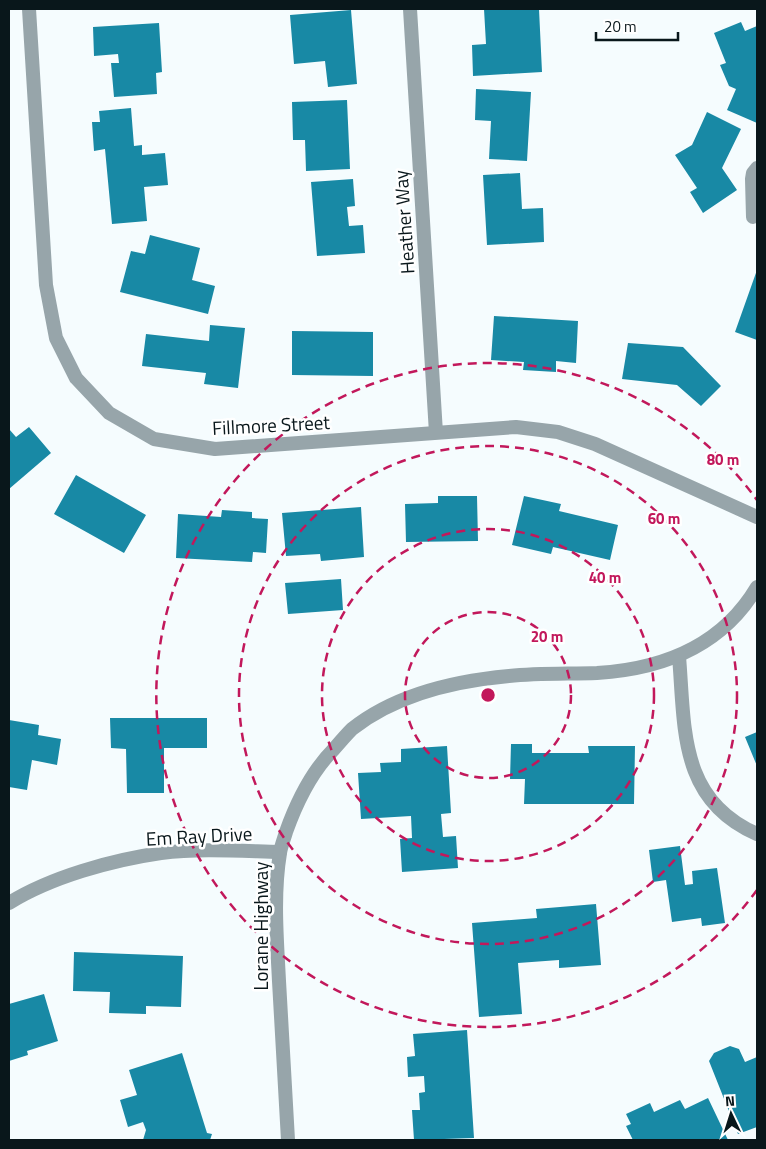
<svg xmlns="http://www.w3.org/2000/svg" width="766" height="1149" viewBox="0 0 766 1149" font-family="'Titillium Web',sans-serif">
	<rect width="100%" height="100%" fill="#f5fcfe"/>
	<path fill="#1889a5" d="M 484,9 L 539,9 L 542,72 L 473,76 L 472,45 L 486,44 Z
		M 351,10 L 357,84 L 328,87 L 325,61 L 294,64 L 290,15 Z
		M 741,22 L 745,31 L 757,26 L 757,123 L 727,110 L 736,89 L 729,86 L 720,65 L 726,63 L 714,33 Z
		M 159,23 L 162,72 L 156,73 L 157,94 L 114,97 L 111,63 L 119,63 L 118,54 L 94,56 L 93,27 Z
		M 476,89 L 531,92 L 527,161 L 489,159 L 491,121 L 475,120 Z
		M 347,100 L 350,169 L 306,171 L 305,140 L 293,140 L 292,102 Z
		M 131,108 L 134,146 L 142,145 L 142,155 L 165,153 L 168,185 L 144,187 L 147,221 L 112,224 L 105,149 L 94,151 L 92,122 L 100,122 L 99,111 Z
		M 707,112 L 741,129 L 722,168 L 737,190 L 703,213 L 690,192 L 697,188 L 675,155 L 692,145 Z
		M 520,173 L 522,209 L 543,208 L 544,242 L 487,245 L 483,175 Z
		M 353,179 L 355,206 L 347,207 L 349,226 L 363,225 L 365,253 L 317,256 L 311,182 Z
		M 150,235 L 200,248 L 192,280 L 215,286 L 208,314 L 120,292 L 131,251 L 145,254 Z
		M 757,270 L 757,340 L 735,332 Z
		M 494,316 L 578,321 L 576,363 L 556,361 L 556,372 L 523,370 L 524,362 L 491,360 Z
		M 210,325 L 245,328 L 238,388 L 204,384 L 206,373 L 142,366 L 146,334 L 209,341 Z
		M 292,331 L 373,332 L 373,376 L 292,375 Z
		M 628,343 L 683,347 L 721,386 L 701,406 L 677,385 L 622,379 Z
		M 29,427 L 51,453 L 9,489 L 9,429 L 16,437 Z
		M 76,475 L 146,515 L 124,553 L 54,514 Z
		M 438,496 L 477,496 L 478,541 L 406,542 L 405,504 L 438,503 Z
		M 524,496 L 561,504 L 559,511 L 618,525 L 610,560 L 553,547 L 551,554 L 512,545 Z
		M 361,507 L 364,557 L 321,561 L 320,554 L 286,556 L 282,513 Z
		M 222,510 L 252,512 L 252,518 L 268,519 L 266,553 L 253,552 L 252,562 L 176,558 L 178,514 L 221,517 Z
		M 341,579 L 343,610 L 288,614 L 285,583 Z
		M 110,718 L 207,718 L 207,748 L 164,748 L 164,793 L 127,793 L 126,749 L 111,748 Z
		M 9,720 L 39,725 L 38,735 L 61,739 L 57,765 L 32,760 L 27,790 L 9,787 Z
		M 757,732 L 757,766 L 745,737 Z
		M 511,744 L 532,744 L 532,753 L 589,753 L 588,746 L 635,746 L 634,804 L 524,804 L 525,779 L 510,779 Z
		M 447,746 L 451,813 L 441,814 L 443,837 L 456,836 L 458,868 L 402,872 L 400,839 L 412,838 L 411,816 L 361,819 L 358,773 L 381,772 L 380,763 L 401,762 L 401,749 Z
		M 680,846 L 685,885 L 693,884 L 692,871 L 717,868 L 725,923 L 702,926 L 701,918 L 672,922 L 666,880 L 653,882 L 649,850 Z
		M 596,904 L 601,965 L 559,968 L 559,960 L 518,963 L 522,1014 L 479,1017 L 472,923 L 537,918 L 536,909 Z
		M 74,952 L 183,956 L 181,1007 L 146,1006 L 146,1014 L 109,1013 L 110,992 L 73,991 Z
		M 44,994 L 58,1041 L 27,1051 L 28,1055 L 9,1061 L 9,1004 Z
		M 467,1030 L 474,1138 L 414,1140 L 412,1110 L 420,1110 L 419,1093 L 425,1092 L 424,1076 L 408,1077 L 407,1057 L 415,1056 L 413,1034 Z
		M 730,1046 L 739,1049 L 745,1062 L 757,1057 L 757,1127 L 738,1134 L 709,1061 L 714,1053 Z
		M 182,1053 L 207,1133 L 212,1134 L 210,1140 L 143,1140 L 146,1130 L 143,1122 L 128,1127 L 120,1100 L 137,1095 L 129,1070 Z
		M 708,1098 L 728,1140 L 633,1140 L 626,1126 L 631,1124 L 626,1114 L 650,1103 L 654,1112 L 680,1100 L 685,1109 Z"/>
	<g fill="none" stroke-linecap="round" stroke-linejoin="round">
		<path stroke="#97a5aa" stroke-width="14" d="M 29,9 L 46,285 L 56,338 L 76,378 L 109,413 L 154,439 L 215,449 L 516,427 L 558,432 L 595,444 L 757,517
			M 410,9 L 436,433
			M 753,217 L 752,179 L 753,173 L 757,168
			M 679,656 C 685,729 679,800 757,834
			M 9,903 C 51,877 112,860 161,853 C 200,848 241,851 280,852"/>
		<path stroke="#97a5aa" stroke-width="14" d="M 288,1140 C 285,1087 282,1034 279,981 C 277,940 273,895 280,853 C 281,846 284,839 286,832 C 297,801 311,772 334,749 C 340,742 346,735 352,729 C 396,694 454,681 509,676 C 538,673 568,674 597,673 C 663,669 722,646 757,587"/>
	</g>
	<g fill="none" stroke="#c2185b" stroke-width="2.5" stroke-dasharray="9 6">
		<circle cx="488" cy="695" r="83"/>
		<circle cx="488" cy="695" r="166"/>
		<circle cx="488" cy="695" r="249"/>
		<path d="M757 890A332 332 0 1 1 757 500"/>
	</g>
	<g text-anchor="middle" stroke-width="5" stroke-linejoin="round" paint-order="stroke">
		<g font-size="19" fill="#09171b" stroke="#fff">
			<text transform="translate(404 222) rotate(-94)" y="7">Heather Way</text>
			<text transform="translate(271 425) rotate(-3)" y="7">Fillmore Street</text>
			<text transform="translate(199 836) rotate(-3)" y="7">Em Ray Drive</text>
			<text transform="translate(261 926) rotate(-90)" y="7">Lorane Highway</text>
		</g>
	</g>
	<circle cx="488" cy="695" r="8" fill="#c2185b" stroke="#fff" stroke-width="2.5"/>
	<g font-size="15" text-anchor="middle" font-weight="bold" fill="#c2185b" stroke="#fff" stroke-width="5" stroke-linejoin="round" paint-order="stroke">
		<text x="723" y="465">80 m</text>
		<text x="664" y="524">60 m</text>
		<text x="605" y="583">40 m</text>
		<text x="547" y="642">20 m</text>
	</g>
	<rect width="766" height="1149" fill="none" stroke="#09171b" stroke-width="20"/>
	<g transform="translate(731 1114) rotate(356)" stroke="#ffffff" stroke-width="4" paint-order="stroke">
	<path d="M0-4L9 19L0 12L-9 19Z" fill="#09171b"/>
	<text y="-8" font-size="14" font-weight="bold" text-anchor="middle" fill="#09171b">N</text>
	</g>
	<path d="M596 32v8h82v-8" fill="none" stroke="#09171b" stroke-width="2.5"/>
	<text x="604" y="32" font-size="15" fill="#09171b" stroke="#ffffff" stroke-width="4" paint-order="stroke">20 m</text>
</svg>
